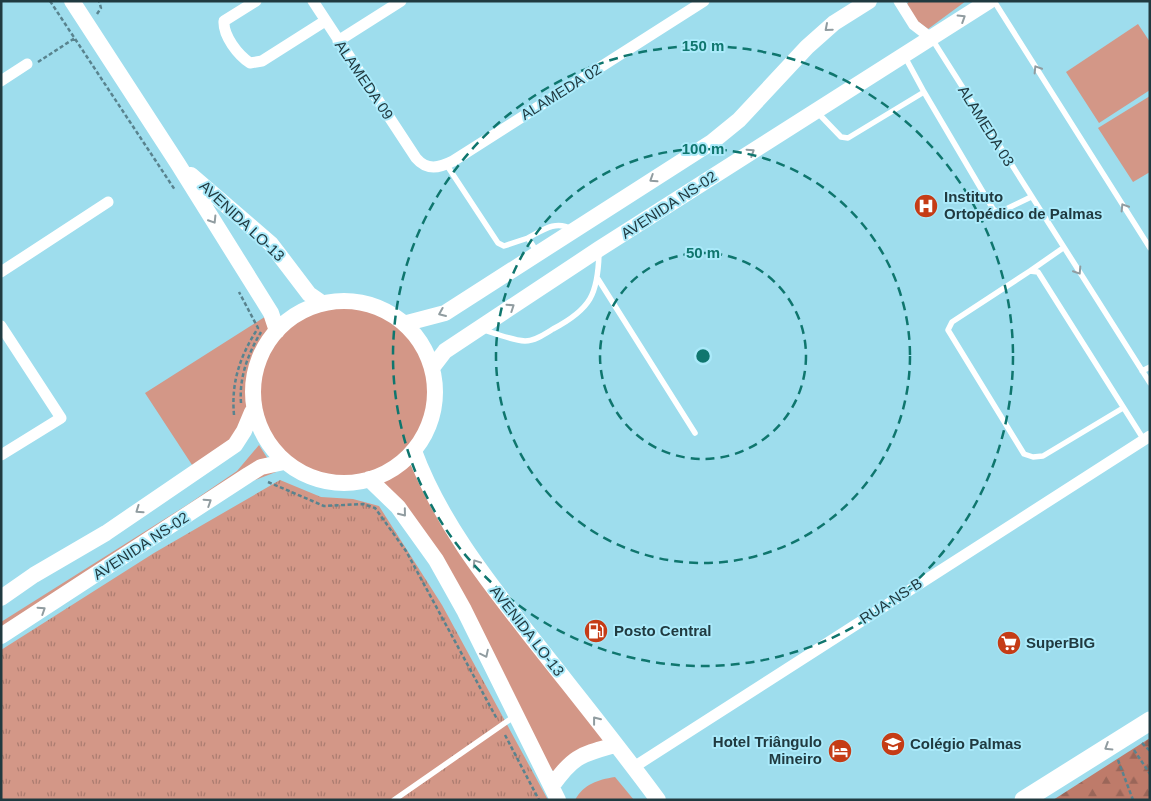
<svg xmlns="http://www.w3.org/2000/svg" width="1151" height="801" viewBox="0 0 1151 801" font-family="Arial,sans-serif">
	<defs>
		<pattern id="forest-firs" width="22" height="20" patternUnits="userSpaceOnUse" patternTransform="scale(1.25)"><rect width="22" height="20" fill="#be7b6a"/><path d="M5 1l3.5 6h-7zM16 11l3.5 6h-7z" fill="#9a6659"/></pattern>
		<pattern id="park-tufts" width="24" height="20" patternUnits="userSpaceOnUse" patternTransform="scale(1.25)"><rect width="24" height="20" fill="#d39787"/><path d="M3 7l-1-3M5 7V3M7 7l1-3M15 17l-1-3M17 17v-4M19 17l1-3" fill="none" stroke="#ab7c70"/></pattern>
	</defs>
	<rect width="100%" height="100%" fill="#9edded"/>
	<path fill="#d39787" d="M 909,1 L 966,1 L 928,29 L 916,20 L 907,4 Z
		M 1138,24 L 1150,42 L 1150,90 L 1099,123 L 1066,72 Z
		M 1150,96 L 1150,172 L 1133,182 L 1098,128 Z
		M 351,300 L 391,312 L 407,323 L 432,368 L 429,426 L 414,451 L 443,512 L 615,745 L 579,757 L 559,780 L 515,716 L 455,586 L 369,479 L 322,480 L 284,462 L 252,412 L 244,431 L 196,471 L 145,393 L 271,313 L 277,331 L 298,313 Z
		M 259,445 L 276,472 L 234,488 L 1,635 L 1,622 L 187,505 L 237,471 Z
		M 615,777 L 634,800 L 575,800 C 584,784 597,780 615,777 Z"/>
	<path fill="url(#forest-firs)" d="M 1150,738 L 1150,800 L 1053,800 Z"/>
	<path fill="url(#park-tufts)" d="M 280,480 L 321,497 L 353,499 L 379,506 L 442,605 L 548,800 L 1,800 L 1,650 L 154,553 Z"/>
	<g fill="none" stroke-linecap="round" stroke-linejoin="round">
		<path stroke="#59838e" stroke-width="2.5" stroke-dasharray="4 2.5" stroke-linecap="butt" d="M 50,1 L 175,190
			M 97,14 L 101,8 L 99,1
			M 38,62 L 75,38
			M 241,403 C 239,377 248,354 261,332
			M 234,415 C 231,382 240,356 258,328 L 239,292
			M 268,482 L 324,506 L 363,504 L 375,508 L 406,551 L 497,719
			M 505,735 L 539,800
			M 1142,743 L 1150,751
			M 1134,750 L 1150,774
			M 1118,760 L 1133,800"/>
		<path stroke="#fff" stroke-width="5.5" d="M 994,1 L 1150,248
			M 932,39 L 1150,383
			M 924,92 L 993,209 L 997,212 L 1002,211 L 1031,197
			M 817,112 L 841,137 L 848,138 L 924,92 L 905,57
			M 446,164 L 498,243 L 504,246 L 528,238 L 537,252
			M 528,238 C 543,230 555,220 572,229
			M 1030,271 L 1063,248
			M 598,279 L 695,433
			M 484,330 C 496,334 512,340 525,341 C 535,341 545,334 553,329 C 591,309 598,294 599,253
			M 1142,371 L 1150,367
			M 1123,408 L 1043,456 L 1033,457 L 1024,454 L 948,330 L 952,322 L 1030,271 L 1038,272 L 1144,440
			M 394,800 L 515,716"/>
		<path stroke="#fff" stroke-width="11" d="M 256,1 L 224,21 C 223,36 238,55 250,63 L 262,61 L 325,21
			M 313,1 L 416,158 C 427,171 439,168 453,161 L 704,1
			M 899,1 L 914,25 L 931,38
			M 338,41 L 401,1
			M 1,81 L 27,64
			M 1,272 L 108,202
			M 1,326 L 61,418 L 1,455
			M 634,767 L 1150,436"/>
		<path stroke="#fff" stroke-width="16" d="M 72,1 L 178,164 L 271,313 L 277,331
			M 191,175 L 271,244 L 309,294 L 322,303
			M253 392a91 91 0 1 1 182 0a91 91 0 1 1-182 0Z
			M 407,323 L 445,313 L 712,142 L 739,120 L 807,47 L 834,23 L 869,1
			M 432,368 L 445,351 L 599,249 L 989,1
			M 414,451 C 439,519 485,578 529,634 C 572,689 617,744 658,800
			M 369,479 L 398,507 L 436,560 L 464,610 L 558,800
			M 1,598 L 34,575 L 106,533 L 235,445 L 244,431 L 252,412
			M 1,636 L 248,475 L 261,467 L 284,462
			M 552,786 C 573,756 580,755 615,745"/>
		<path stroke="#fff" stroke-width="19" d="M 1024,800 L 1150,721"/>
	</g>
	<defs><path id="oneway-chevron" d="M-2-3.5L2.5 0L-2 3.5" fill="none" stroke-width="1.6" stroke-linecap="round" stroke-linejoin="round" transform="scale(1.25)"/></defs>
	<g stroke="#909ca0">
		<use href="#oneway-chevron" transform="translate(962 18) rotate(-32)"/>
		<use href="#oneway-chevron" transform="translate(828 28) rotate(139)"/>
		<use href="#oneway-chevron" transform="translate(1037 69) rotate(-122)"/>
		<use href="#oneway-chevron" transform="translate(751 152) rotate(-33)"/>
		<use href="#oneway-chevron" transform="translate(653 179) rotate(147)"/>
		<use href="#oneway-chevron" transform="translate(1124 207) rotate(-122)"/>
		<use href="#oneway-chevron" transform="translate(213 220) rotate(58)"/>
		<use href="#oneway-chevron" transform="translate(1078 271) rotate(57)"/>
		<use href="#oneway-chevron" transform="translate(511 307) rotate(-34)"/>
		<use href="#oneway-chevron" transform="translate(442 313) rotate(157)"/>
		<use href="#oneway-chevron" transform="translate(208 502) rotate(-33)"/>
		<use href="#oneway-chevron" transform="translate(139 510) rotate(145)"/>
		<use href="#oneway-chevron" transform="translate(403 513) rotate(51)"/>
		<use href="#oneway-chevron" transform="translate(476 563) rotate(-124)"/>
		<use href="#oneway-chevron" transform="translate(42 610) rotate(-33)"/>
		<use href="#oneway-chevron" transform="translate(485 654) rotate(64)"/>
		<use href="#oneway-chevron" transform="translate(596 720) rotate(-128)"/>
		<use href="#oneway-chevron" transform="translate(1108 747) rotate(148)"/>
	</g>
	<g fill="none" stroke="#0f766e" stroke-width="2.5" stroke-dasharray="9 6">
		<circle cx="703" cy="356" r="103"/>
		<circle cx="703" cy="356" r="207"/>
		<circle cx="703" cy="356" r="310"/>
	</g>
	<defs>
		<g id="hospital-disc" transform="scale(1.25)"><circle r="9.5" fill="#c53c16" stroke="#abeafa"/><path d="M-5-5h3v3.5h4V-5h3V5h-3V1.5h-4V5h-3Z" fill="#fff"/></g>
		<g id="fuel-disc" transform="scale(1.25)"><circle r="9.5" fill="#c53c16" stroke="#abeafa"/><path d="M-5.5-6h7V0h2V4h1.3V-2.5L3-4.5l.8-.8L6-3V5H2.5V1h-1V6h-7ZM-4.2-4.7v3.2H.2V-4.7Z" fill="#fff"/></g>
		<g id="supermarket-disc" transform="scale(1.25)"><circle r="9.5" fill="#c53c16" stroke="#abeafa"/><path d="M-6-5.5h2.5l.6 2H6L4.5 2H-2.5L-4.4-4H-6ZM-1.5 3.2a1.3 1.3 0 1 0 .1 0ZM3 3.2a1.3 1.3 0 1 0 .1 0Z" fill="#fff"/></g>
		<g id="school-disc" transform="scale(1.25)"><circle r="9.5" fill="#c53c16" stroke="#abeafa"/><path d="M0-5L7-2L0 1L-7-2ZM-4 1L0 2.5L4 1V4Q0 6-4 4Z" fill="#fff"/></g>
		<g id="hotel-disc" transform="scale(1.25)"><circle r="9.5" fill="#c53c16" stroke="#abeafa"/><path d="M-6-4.5h1.5V1H6V5H4.5V3h-9V5H-6ZM-4 0a1.8 1.8 0 1 1 3.6 0ZM.5 0V-2.5h3Q6-2.5 6 0Z" fill="#fff"/></g>
	</defs>
	<g fill-rule="evenodd">
		<use href="#hospital-disc" x="926" y="206"/>
		<use href="#fuel-disc" x="596" y="631"/>
		<use href="#supermarket-disc" x="1009" y="643"/>
		<use href="#school-disc" x="893" y="744"/>
		<use href="#hotel-disc" x="840" y="751"/>
	</g>
	<g text-anchor="middle" stroke-width="4" stroke-linejoin="round" paint-order="stroke">
		<g font-size="15" fill="#203a40" stroke="#abeafa">
			<text transform="translate(364 80) rotate(56)" y="5">ALAMEDA 09</text>
			<text transform="translate(561 92) rotate(-32)" y="5">ALAMEDA 02</text>
			<text transform="translate(986 126) rotate(58)" y="5">ALAMEDA 03</text>
			<text transform="translate(669 205) rotate(-33)" y="5">AVENIDA NS-02</text>
			<text transform="translate(242 221) rotate(43)" y="5">AVENIDA LO-13</text>
			<text transform="translate(141 546) rotate(-33)" y="5">AVENIDA NS-02</text>
			<text transform="translate(891 601) rotate(-33)" y="5">RUA NS-B</text>
			<text transform="translate(527 631) rotate(52)" y="5">AVENIDA LO-13</text>
		</g>
		<g font-size="15" font-weight="bold" fill="#203a40" stroke="#abeafa" text-anchor="start">
			<text x="944" y="202">Instituto<tspan x="944" dy="17">Ortopédico de Palmas</tspan></text>
			<text x="614" y="636">Posto Central</text>
			<text x="1026" y="648">SuperBIG</text>
			<text x="822" y="747" text-anchor="end">Hotel Triângulo<tspan x="822" dy="17">Mineiro</tspan></text>
			<text x="910" y="749">Colégio Palmas</text>
		</g>
	</g>
	<circle cx="703" cy="356" r="8" fill="#0f766e" stroke="#abeafa" stroke-width="2.5"/>
	<g font-size="15" text-anchor="middle" font-weight="bold" fill="#0f766e" stroke="#abeafa" stroke-width="4" stroke-linejoin="round" paint-order="stroke">
		<text x="703" y="51">150 m</text>
		<text x="703" y="154">100 m</text>
		<text x="703" y="258">50 m</text>
	</g>
	<rect width="1151" height="801" fill="none" stroke="#203a40" stroke-width="5"/>
</svg>
